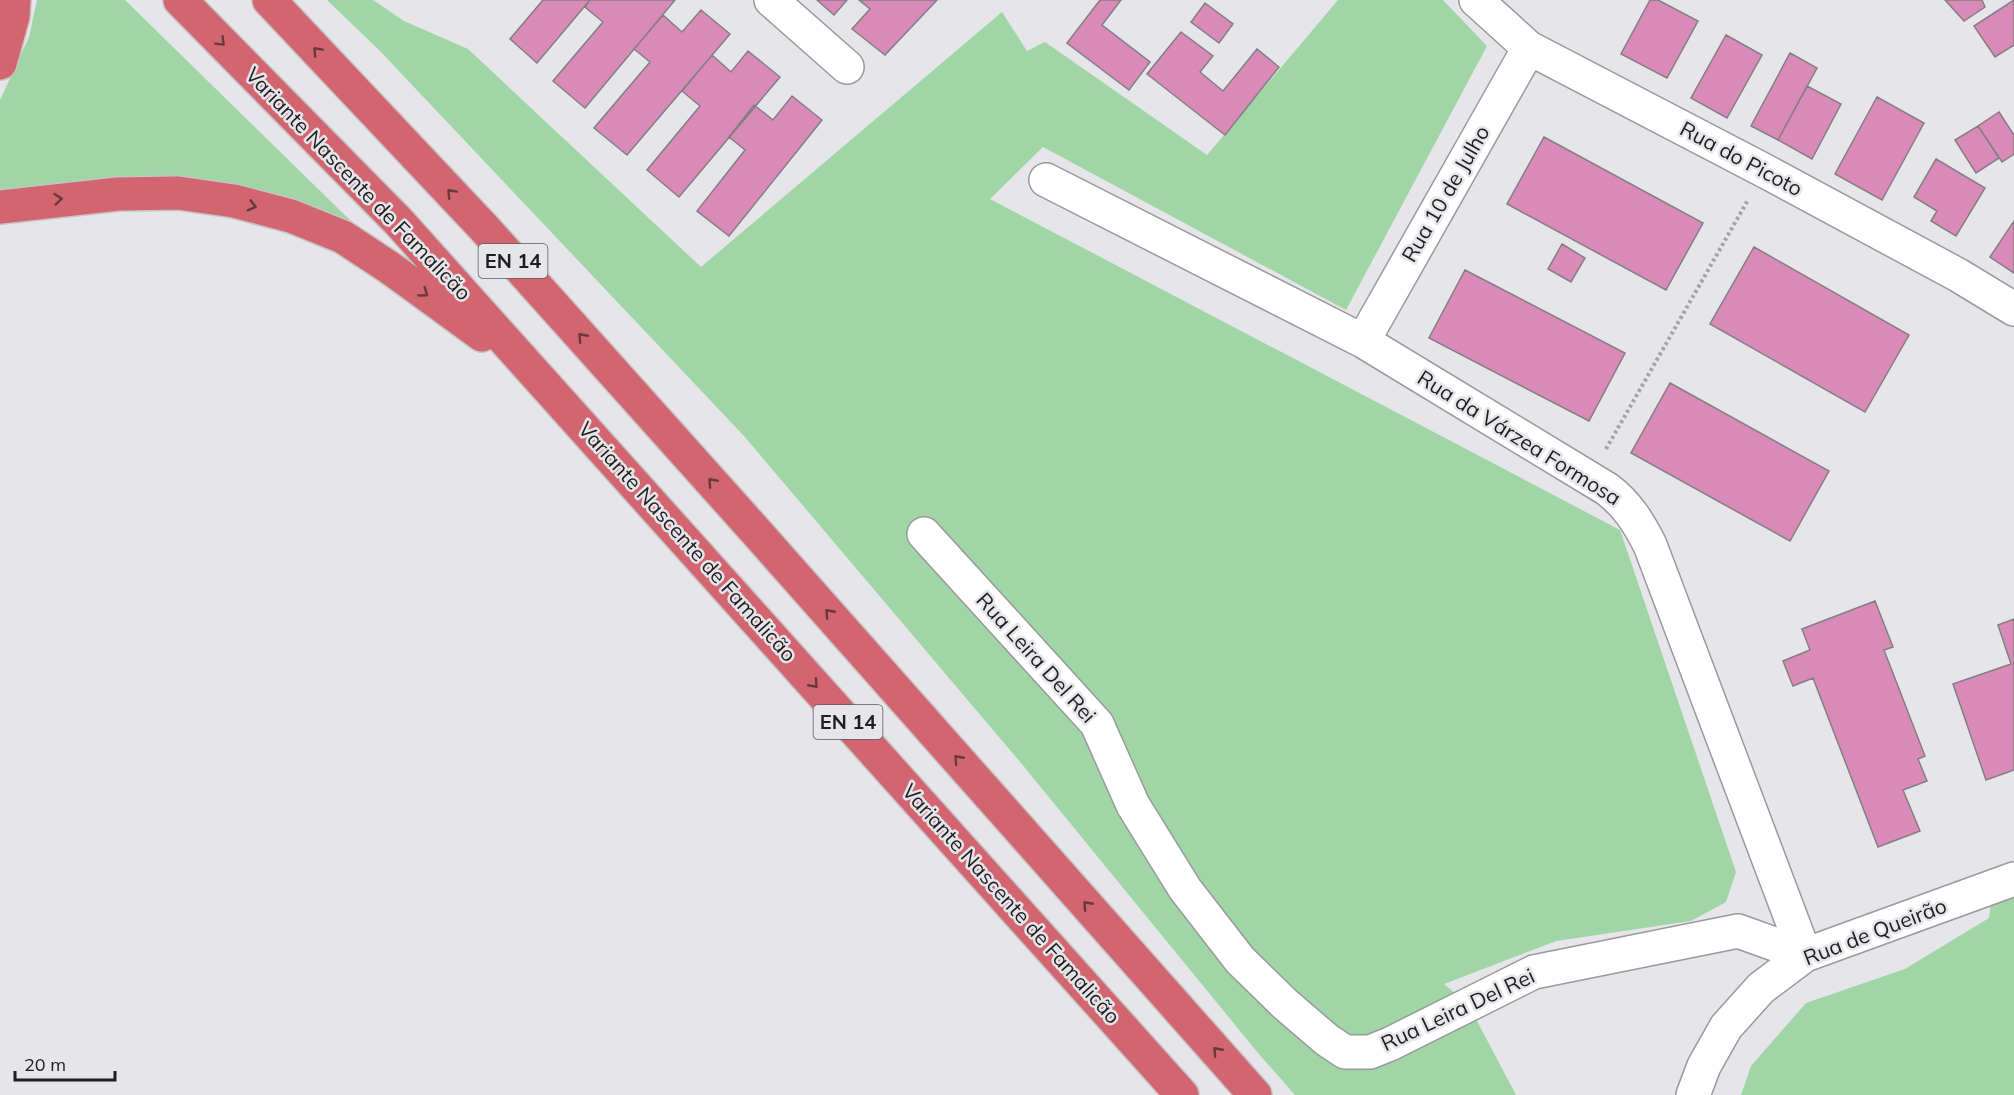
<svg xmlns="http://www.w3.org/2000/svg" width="2014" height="1095" viewBox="0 0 2014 1095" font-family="Mulish,sans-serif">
	<rect width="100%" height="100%" fill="#e5e5ea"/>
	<path fill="#a0d5a6" d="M 37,0 L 125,0 L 358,228 L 0,192 L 0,100 L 29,37 Z
		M 327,0 L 373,0 L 404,21 L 468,49 L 701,267 L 1002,12 L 1027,51 L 1045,42 L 1207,155 L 1338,0 L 1443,0 L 1487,46 L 1346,310 L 1043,147 L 990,199 L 1620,530 L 1736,872 L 1726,902 L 1691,921 L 1556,941 L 1444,984 L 1468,1004 L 1516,1095 L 1295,1095 L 1258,1053 L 1021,763 L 744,436 L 380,51 Z
		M 2014,896 L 2014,1095 L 1741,1095 L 1751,1066 L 1806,1003 L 1905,969 L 1989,918 L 1991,903 Z"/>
	<path fill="#da8ab9" stroke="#837f81" stroke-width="1.5" d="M 543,0 L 590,0 L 537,63 L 510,39 Z
		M 590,0 L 675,0 L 585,108 L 553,81 L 603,22 L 585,7 Z
		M 817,0 L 847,0 L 834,15 Z
		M 859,0 L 937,0 L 885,55 L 852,29 L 870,9 Z
		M 1100,0 L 1121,0 L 1102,25 L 1150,62 L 1129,90 L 1067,43 Z
		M 1650,0 L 1658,0 L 1698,21 L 1667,78 L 1621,54 Z
		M 1945,0 L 1982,0 L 1985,7 L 1964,21 Z
		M 2014,0 L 2014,45 L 1995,57 L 1974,26 Z
		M 1205,3 L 1233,24 L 1219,43 L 1191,22 Z
		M 701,10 L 730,34 L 627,155 L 594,128 L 650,62 L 634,49 L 663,15 L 682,32 Z
		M 1181,32 L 1213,56 L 1200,72 L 1223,91 L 1257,49 L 1279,67 L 1225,135 L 1147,74 Z
		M 1726,35 L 1762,55 L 1727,118 L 1691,98 Z
		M 748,51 L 780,77 L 679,197 L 647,170 L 700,106 L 682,91 L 712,55 L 731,72 Z
		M 1790,53 L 1817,68 L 1778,140 L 1751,126 Z
		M 1807,86 L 1841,104 L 1812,159 L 1778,140 Z
		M 792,96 L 822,120 L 729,236 L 697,211 L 745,150 L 729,137 L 754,105 L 773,120 Z
		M 1877,97 L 1924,123 L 1882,200 L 1835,174 Z
		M 1999,112 L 2014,135 L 2014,154 L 2002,162 L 1978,126 Z
		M 1978,126 L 1999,158 L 1976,173 L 1955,140 Z
		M 1544,137 L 1703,223 L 1666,290 L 1507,204 Z
		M 1936,159 L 1985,188 L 1956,236 L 1931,221 L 1937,211 L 1914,197 Z
		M 2014,221 L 2014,273 L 1990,257 Z
		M 1562,244 L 1585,258 L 1571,282 L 1548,269 Z
		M 1754,247 L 1909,335 L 1865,412 L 1710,324 Z
		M 1465,270 L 1625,353 L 1589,421 L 1429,338 Z
		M 1670,383 L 1829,471 L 1790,541 L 1631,453 Z
		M 1875,601 L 1893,647 L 1884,650 L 1925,756 L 1918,759 L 1927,781 L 1903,790 L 1920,831 L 1878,847 L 1813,678 L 1793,686 L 1783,661 L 1810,650 L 1802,629 Z
		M 2014,619 L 2014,770 L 1986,780 L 1953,684 L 2011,664 L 1998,625 Z"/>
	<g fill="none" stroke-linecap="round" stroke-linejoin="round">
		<g stroke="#99999e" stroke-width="36">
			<path id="minor" d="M 771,0 L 847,67
				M 1476,0 L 1529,48 L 1765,171 L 1958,275 L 2014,309
				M 1046,180 L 1363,341 L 1607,489 C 1627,504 1639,523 1650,545 L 1805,955
				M 1363,341 L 1529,48
				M 924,534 L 1097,724 L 1133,805 L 1185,889 L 1240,960 L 1285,1004 L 1327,1040 L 1345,1052 L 1370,1052 L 1390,1044 L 1534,972 L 1738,931 L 1805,955
				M 1693,1095 L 1704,1066 L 1726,1027 L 1761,988 L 1805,955 L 2014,879"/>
		</g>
		<g stroke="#c4c4c5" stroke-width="36">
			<path id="highway" d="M 180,0 L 398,221 L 1182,1095
				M 269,0 L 485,229 L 751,526 L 1255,1095
				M 0,63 L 13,16 L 14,0
				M 0,207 L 118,194 L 178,193 L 234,201 L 291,216 L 343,237 L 390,268 L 482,335"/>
		</g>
		<path stroke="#a4a4a8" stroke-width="4" stroke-dasharray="3 3" stroke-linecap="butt" d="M 1606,449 L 1748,200"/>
		<use href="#minor" stroke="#fff" stroke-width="33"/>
		<use href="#highway" stroke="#d26570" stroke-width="33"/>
	</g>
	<defs><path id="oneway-chevron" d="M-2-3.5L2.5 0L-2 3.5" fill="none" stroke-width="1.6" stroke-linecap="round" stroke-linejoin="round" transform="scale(1.5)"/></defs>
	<g stroke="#663a3f">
		<use href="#oneway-chevron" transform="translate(221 42) rotate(45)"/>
		<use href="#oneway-chevron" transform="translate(317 51) rotate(-133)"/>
		<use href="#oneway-chevron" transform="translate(451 193) rotate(-133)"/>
		<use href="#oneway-chevron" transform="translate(58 199) rotate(-6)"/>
		<use href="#oneway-chevron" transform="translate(252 206) rotate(15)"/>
		<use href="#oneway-chevron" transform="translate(424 293) rotate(36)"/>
		<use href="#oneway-chevron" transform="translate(582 337) rotate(-132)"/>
		<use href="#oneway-chevron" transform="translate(712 482) rotate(-132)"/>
		<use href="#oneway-chevron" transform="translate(829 613) rotate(-132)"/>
		<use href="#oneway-chevron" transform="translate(814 684) rotate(48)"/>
		<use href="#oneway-chevron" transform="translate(958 759) rotate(-132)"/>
		<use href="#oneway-chevron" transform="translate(1087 905) rotate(-132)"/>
		<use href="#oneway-chevron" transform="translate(1217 1051) rotate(-132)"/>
	</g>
	<g text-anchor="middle" stroke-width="5" stroke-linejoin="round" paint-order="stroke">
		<g fill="#e5e5ea" stroke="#5a5a5c" stroke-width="1.5">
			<rect x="478.5" y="244" width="69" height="34" rx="4.5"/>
			<rect x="813.5" y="705" width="69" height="34" rx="4.5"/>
		</g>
		<g font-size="20" font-weight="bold" fill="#1e1e1f">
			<text x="513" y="268">EN 14</text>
			<text x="848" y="729">EN 14</text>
		</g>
		<g font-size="21" fill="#1e1e1f" stroke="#e5e5ea">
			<text transform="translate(1741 159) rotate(28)" y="7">Rua do Picoto</text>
			<text transform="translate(358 184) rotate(46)" y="7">Variante Nascente de Famalicão</text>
			<text transform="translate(1446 194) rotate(-60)" y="7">Rua 10 de Julho</text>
			<text transform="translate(1519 438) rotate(32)" y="7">Rua da Várzea Formosa</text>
			<text transform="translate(687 542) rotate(48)" y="7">Variante Nascente de Famalicão</text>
			<text transform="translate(1036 658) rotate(48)" y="7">Rua Leira Del Rei</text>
			<text transform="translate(1011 904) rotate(48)" y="7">Variante Nascente de Famalicão</text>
			<text transform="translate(1875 932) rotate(-21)" y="7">Rua de Queirão</text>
			<text transform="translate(1458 1010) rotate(-25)" y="7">Rua Leira Del Rei</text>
		</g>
	</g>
	<path d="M15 1071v9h100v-9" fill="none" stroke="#1e1e1f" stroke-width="3"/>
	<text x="24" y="1071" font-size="18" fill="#1e1e1f" stroke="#e5e5ea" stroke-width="4.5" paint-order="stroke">20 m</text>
</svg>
